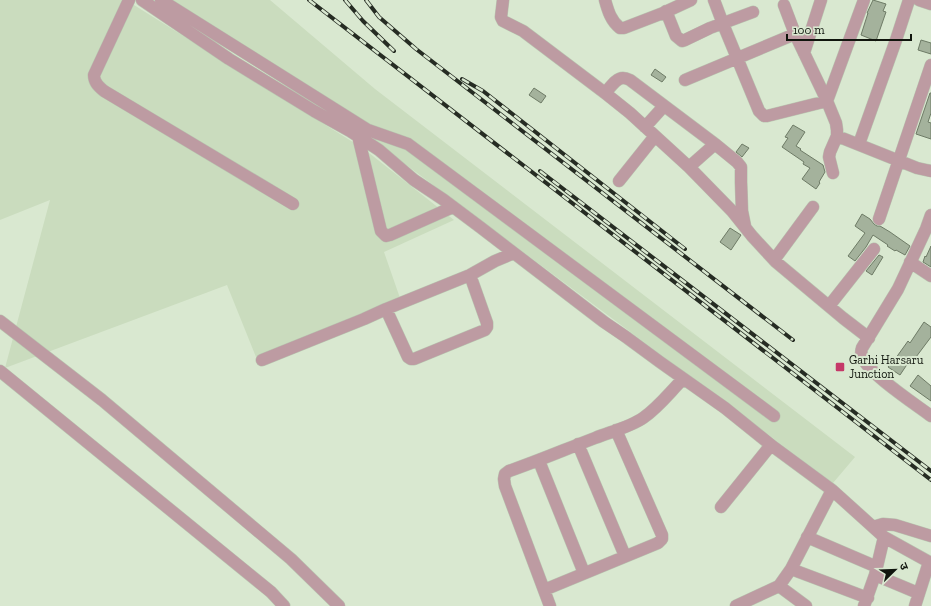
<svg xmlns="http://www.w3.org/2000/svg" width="931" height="606" viewBox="0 0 931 606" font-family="'Zilla Slab','Noto Sans Devanagari',serif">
	<rect width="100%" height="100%" fill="#d9e8d0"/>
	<path fill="#cadcbe" d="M 0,0 L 126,0 L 364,149 L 454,220 L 384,252 L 400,298 L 256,357 L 227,285 L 5,368 L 50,200 L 0,220 Z
		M 150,0 L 270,0 L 375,89 L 855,457 L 833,483 L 358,129 L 150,1 Z"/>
	<path fill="#a4b29c" stroke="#6e7b66" d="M 873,0 L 886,4 L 883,11 L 886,12 L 876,41 L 861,35 L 868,13 L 867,13 Z
		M 921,40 L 931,43 L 931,54 L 918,50 Z
		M 655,69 L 666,77 L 662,82 L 651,75 Z
		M 534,88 L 546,96 L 541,103 L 529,95 Z
		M 930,93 L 931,93 L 931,113 L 928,122 L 931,123 L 931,139 L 916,134 Z
		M 793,125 L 805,132 L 796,146 L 801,149 L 800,150 L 823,165 L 825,172 L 819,182 L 820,183 L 816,189 L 802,179 L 810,168 L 803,164 L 804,162 L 782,147 L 788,138 L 785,137 Z
		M 742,144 L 749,148 L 742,157 L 736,152 Z
		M 862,214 L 870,219 L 874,224 L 877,226 L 880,226 L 890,232 L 910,246 L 905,255 L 896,250 L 895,251 L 887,246 L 888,245 L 873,235 L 866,247 L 855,261 L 848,256 L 865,233 L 855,226 Z
		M 730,228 L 741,235 L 731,250 L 720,242 Z
		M 931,246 L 931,267 L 923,262 L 925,256 L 926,257 Z
		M 879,255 L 883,257 L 872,275 L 866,271 Z
		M 924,322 L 931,327 L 931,337 L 910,365 L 908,363 L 900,375 L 888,367 L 892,362 L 893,362 L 908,341 L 910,343 Z
		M 918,375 L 931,386 L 931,401 L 910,386 Z"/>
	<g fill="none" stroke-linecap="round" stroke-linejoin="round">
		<g stroke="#b9c6b1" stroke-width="13">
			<path id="minor" d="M 129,0 L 94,75 C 94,82 98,86 104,91 L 293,204
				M 142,0 L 229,59 L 314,111 L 350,131 L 379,150 L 414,180 L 444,200 L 480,227 L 604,322 L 626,337 L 660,362 L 725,408 L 771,445 L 832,490 L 873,527 L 883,524 L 895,525 L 931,536
				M 161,0 L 368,130 L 408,144 L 774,416
				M 503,0 L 501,17 L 503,21 L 523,31 L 605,93 L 630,113 L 689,167 L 732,211 L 752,236 L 776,262 L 843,318 L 869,338
				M 605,0 C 608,11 611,21 620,28 L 624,28 L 663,13 L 691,0
				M 714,0 L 723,24 L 759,111 L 764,116 L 767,116 L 827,101 L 864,0
				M 919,0 L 931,4
				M 784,5 L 795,34 L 827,101 L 836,123 L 837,130 L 837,136 L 830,152 L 829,157 L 833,173
				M 666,11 L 676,36 L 682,41 L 685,40 L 710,28 L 753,12
				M 804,53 L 821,0
				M 685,80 L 795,34
				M 605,93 C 610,88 616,78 623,78 C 625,78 628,79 630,80 L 715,144 L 737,162 L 741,167 L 741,182 L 742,211 L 745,226
				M 645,127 L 664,106
				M 358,136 L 381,231 L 386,236 L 390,235 L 453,207
				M 837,136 L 917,168 L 926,170 L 931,171
				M 859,144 L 896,40 L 909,0
				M 689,167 L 715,144
				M 619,181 L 655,136
				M 931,215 L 926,229 L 898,289 L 862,348 C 861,351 861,354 862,357 C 869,374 915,404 931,416
				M 879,219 L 931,65
				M 774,260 L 813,207
				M 910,262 L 931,276
				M 829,306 L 874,249
				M 386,309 L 408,357 L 411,359 L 414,359 L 485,330 L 487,327 L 487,323 L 470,275
				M 0,321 L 102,400 L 291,559 L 339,606
				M 262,360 L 364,319 L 386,309 L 470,275 L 495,261 L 514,253
				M 0,371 L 271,592 L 284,606
				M 578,444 L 625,556
				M 539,461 L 584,573
				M 721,507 L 771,445
				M 807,537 L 877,567
				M 884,537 L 931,563
				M 791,569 L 868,598
				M 875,575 L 918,593
				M 779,586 L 806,606
				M 544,590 L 658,543 L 662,539 L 662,535 L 616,430
				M 550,606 L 505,486 L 504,479 L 505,474 L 509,471 C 538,461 566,449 595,438 C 610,432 630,427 643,418 C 659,407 670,392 683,379
				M 736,606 L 779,586 L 791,569 L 832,490
				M 864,606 L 875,575 L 884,537 L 873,527
				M 915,606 L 929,562"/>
		</g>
		<use href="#minor" stroke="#bd9ba2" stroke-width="12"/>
		<g stroke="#262c23" stroke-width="4">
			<path id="rail" d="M 309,0 L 931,480
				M 345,0 L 363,21 L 394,51
				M 366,0 L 379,17 L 416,49 L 793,340
				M 462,79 L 483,91 L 685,249
				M 540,171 L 931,471"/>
		</g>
		<use href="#rail" stroke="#d9e8d0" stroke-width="2.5" stroke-dasharray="8" stroke-linecap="butt"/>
	</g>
	<rect fill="#c53868" stroke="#d9e8d0" stroke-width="1.5" x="835" y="362" width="10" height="10" rx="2"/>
	<g text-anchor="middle" stroke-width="4" stroke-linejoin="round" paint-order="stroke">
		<g font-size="12" fill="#10150d" stroke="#d9e8d0" text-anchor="start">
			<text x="849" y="364">Garhi Harsaru<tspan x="849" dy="14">Junction</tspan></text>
		</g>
	</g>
	<g transform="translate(895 570) rotate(67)" stroke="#d9e8d0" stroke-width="3" paint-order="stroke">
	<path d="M0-3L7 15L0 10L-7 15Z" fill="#10150d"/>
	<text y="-6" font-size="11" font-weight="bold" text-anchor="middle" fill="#10150d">उ</text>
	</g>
	<path d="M787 34v6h124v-6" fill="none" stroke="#10150d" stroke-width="2"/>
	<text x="793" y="34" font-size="12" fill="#10150d" stroke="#d9e8d0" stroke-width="3" paint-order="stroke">100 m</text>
</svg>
